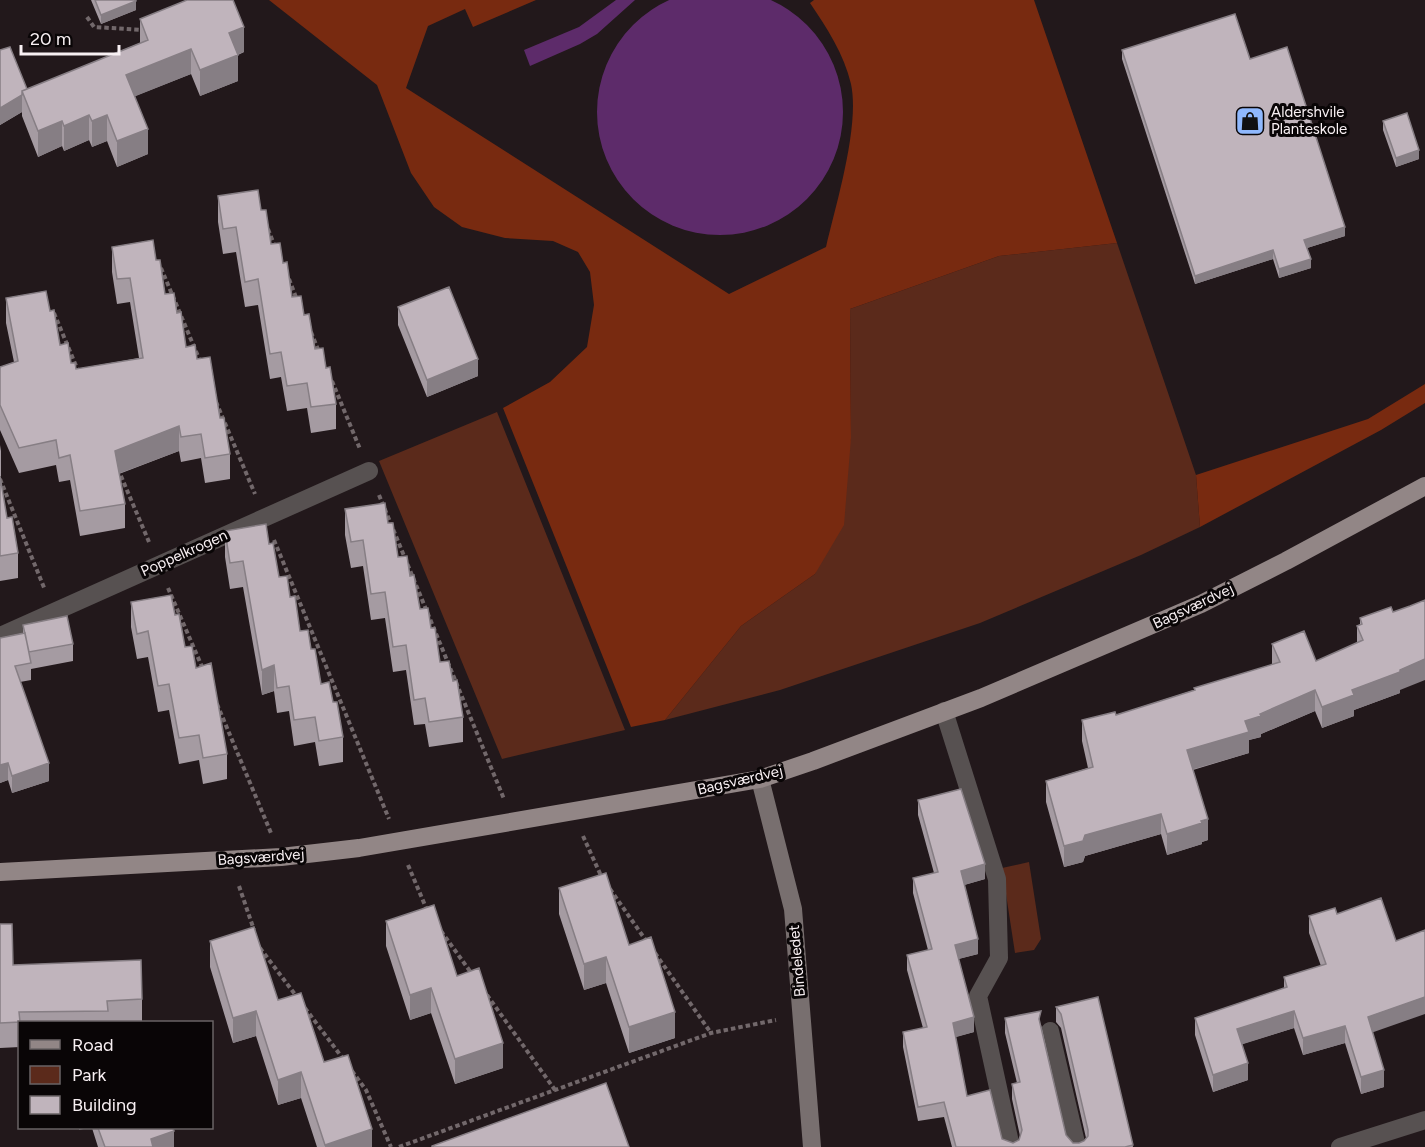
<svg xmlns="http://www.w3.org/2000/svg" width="1425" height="1147" viewBox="0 0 1425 1147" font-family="Figtree,sans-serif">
	<rect width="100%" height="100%" fill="#22181b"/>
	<path fill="#5b2a1b" d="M 1117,243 L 1196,475 L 1200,527 L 1141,555 L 980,623 L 780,690 L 665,720 L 741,626 L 815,574 L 851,438 L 850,309 L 999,256 Z
		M 497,412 L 625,730 L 502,759 L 379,461 Z
		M 1029,862 L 1041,939 L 1034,950 L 1015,953 L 1002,868 Z"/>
	<path fill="#782a10" d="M 269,0 L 536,0 L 473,27 L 465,9 L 428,26 L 406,88 L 729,294 L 826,247 C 836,204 860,126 851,84 C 844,54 827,28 810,3 L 814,0 L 1034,0 L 1117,243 L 999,256 L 850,309 L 851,438 L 844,525 L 815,574 L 741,626 L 665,720 L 631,727 L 503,408 L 550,382 L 587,347 L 594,305 L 590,272 L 578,252 L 553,241 L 505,238 L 462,227 L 434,207 L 411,173 L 377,85 Z
		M 1425,384 L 1425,403 L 1381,430 L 1200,527 L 1196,475 L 1368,419 Z"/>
	<path fill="#5d2b6a" d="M597 112a123 123 0 1 1 246 0a123 123 0 1 1-246 0Z
		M 616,0 L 635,0 L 597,34 L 580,44 L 530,66 L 524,50 L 579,27 Z"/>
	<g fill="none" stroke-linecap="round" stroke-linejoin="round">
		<path stroke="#72686b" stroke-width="4" stroke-dasharray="4.5 3" stroke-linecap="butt" d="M 87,17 L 94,27 L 144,30
			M 268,229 L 275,247
			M 161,268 L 200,361
			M 289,279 L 297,300
			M 54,313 L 79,373
			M 311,332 L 319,352
			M 332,381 L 360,449
			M 216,402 L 255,494
			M 118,469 L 149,542
			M 0,479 L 45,590
			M 379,495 L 504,799
			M 274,540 L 389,819
			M 168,588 L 203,669
			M 217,704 L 271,833
			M 583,836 L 602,878
			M 408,865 L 427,910
			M 239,886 L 254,930
			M 610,889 L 647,942
			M 441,931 L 472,974
			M 260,948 L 297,997
			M 655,953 L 711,1033
			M 487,995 L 555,1090
			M 305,1008 L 344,1060
			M 352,1071 L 366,1090 L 391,1147
			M 399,1147 L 711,1033 L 776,1020"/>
		<path stroke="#575151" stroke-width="18" d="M 944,711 L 997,879 L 999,958 L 978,996 L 1011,1147
			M 1050,1031 L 1077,1147"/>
		<path stroke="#575151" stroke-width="18" d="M 0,636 L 369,471
			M 1340,1147 L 1425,1120"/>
		<path stroke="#786f6f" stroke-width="18" d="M 760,779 L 793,909 L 812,1147"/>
		<path stroke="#928686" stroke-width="18" d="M 0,872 L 281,857 L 359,848 L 760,779 L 813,761 L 981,698 L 1201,604 L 1286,561 L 1425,486"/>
	</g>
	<path fill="#a59ba2" d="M 91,0 L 136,0 L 136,10 L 101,24 Z
		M 140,19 L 244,52 L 238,55 L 238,81 L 200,96 L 191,74 L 135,96 L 148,154 L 117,167 L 107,141 L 92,147 L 89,140 L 64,151 L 62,146 L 38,157 L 22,116 L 22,112 L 0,125 L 0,50 L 27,89 L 140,43 Z
		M 1122,50 L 1250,59 L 1345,236 L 1307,248 L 1311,268 L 1279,278 L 1273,259 L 1195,284 L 1122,59 Z
		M 1383,121 L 1419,159 L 1396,167 L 1383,130 Z
		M 218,196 L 261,210 L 271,244 L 283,263 L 292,297 L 304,315 L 315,349 L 326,368 L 336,404 L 336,429 L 311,433 L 307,408 L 287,411 L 281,377 L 270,379 L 258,305 L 245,307 L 236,252 L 223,254 L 218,222 Z
		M 112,247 L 156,260 L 165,294 L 177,313 L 186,347 L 197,359 L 220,418 L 230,454 L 230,479 L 205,483 L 201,458 L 181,462 L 179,451 L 119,474 L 125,504 L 125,528 L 80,536 L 70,480 L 59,482 L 56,465 L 19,473 L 0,430 L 0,367 L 14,362 L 6,323 L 6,298 L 50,311 L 60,345 L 71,363 L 76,369 L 139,358 L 130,302 L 117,304 L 112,272 Z
		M 398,307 L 478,376 L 427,397 L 398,325 Z
		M 0,445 L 1,451 L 1,476 L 0,476 Z
		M 0,476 L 7,518 L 18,553 L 18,578 L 0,581 Z
		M 345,509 L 388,523 L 398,557 L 410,576 L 420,609 L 431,628 L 440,662 L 453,681 L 463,717 L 463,742 L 429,747 L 425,724 L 414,725 L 406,670 L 393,672 L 385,618 L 371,620 L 363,566 L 351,568 L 345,535 Z
		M 225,531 L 269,544 L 279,577 L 290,597 L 300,631 L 311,649 L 321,684 L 333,702 L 343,737 L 343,762 L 319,766 L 315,742 L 294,746 L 289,711 L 277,713 L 274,691 L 262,695 L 243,587 L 230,589 L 225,557 Z
		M 131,602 L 175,615 L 185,647 L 196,668 L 227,754 L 227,779 L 203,784 L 199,760 L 179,764 L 169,710 L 158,712 L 148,657 L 137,659 L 131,627 Z
		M 1360,618 L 1400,690 L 1400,693 L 1354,710 L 1354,716 L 1322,728 L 1315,711 L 1261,734 L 1261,737 L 1249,740 L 1249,753 L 1193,770 L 1208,840 L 1202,842 L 1202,844 L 1167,855 L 1161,834 L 1085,856 L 1083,862 L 1064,867 L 1046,802 L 1046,781 L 1088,768 L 1082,741 L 1082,720 L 1116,715 L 1194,690 L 1194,688 L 1272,665 L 1272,644 L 1316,661 L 1357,643 L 1357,626 L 1360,625 Z
		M 23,625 L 73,644 L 73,661 L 31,669 L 31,680 L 20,682 L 49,781 L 12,793 L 8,780 L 0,783 L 0,638 L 23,633 Z
		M 918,800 L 985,879 L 964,885 L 978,954 L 958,959 L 974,1032 L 955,1037 L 967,1096 L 1002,1139 L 1013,1143 L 1019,1140 L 1020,1136 L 1012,1099 L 1012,1084 L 1017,1083 L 1005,1033 L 1005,1018 L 1041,1025 L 1066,1135 L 1073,1143 L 1079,1143 L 1084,1141 L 1086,1138 L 1061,1028 L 1056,1022 L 1056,1007 L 1098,997 L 1133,1147 L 952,1147 L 944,1117 L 918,1121 L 903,1047 L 903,1032 L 923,1028 L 907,970 L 907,955 L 928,950 L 913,893 L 913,878 L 934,873 L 918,815 Z
		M 559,888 L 629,945 L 675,1038 L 629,1053 L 606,983 L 584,990 L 559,914 Z
		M 1309,916 L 1372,1032 L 1384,1087 L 1361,1094 L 1345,1043 L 1303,1055 L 1294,1028 L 1242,1044 L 1248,1080 L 1213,1092 L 1195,1035 L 1195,1018 L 1284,988 L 1284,977 L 1321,966 L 1309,933 Z
		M 386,921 L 457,976 L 503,1068 L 455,1084 L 431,1013 L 410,1020 L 386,946 Z
		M 0,924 L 13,965 L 142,999 L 142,1023 L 20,1023 L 20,1047 L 0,1048 Z
		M 210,941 L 278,1000 L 324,1062 L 372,1147 L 317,1147 L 301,1098 L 278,1105 L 256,1036 L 233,1043 L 210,967 Z
		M 92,1128 L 173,1128 L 174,1147 L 98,1147 Z"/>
	<path fill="#867e84" d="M 136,1 L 136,10 L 101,24 L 101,15 Z
		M 244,27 L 244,52 L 229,58 L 229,33 Z
		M 191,49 L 191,74 L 126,100 L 126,75 Z
		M 238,55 L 238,81 L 200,96 L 200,70 Z
		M 22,95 L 22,112 L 0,125 L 0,108 Z
		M 89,115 L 89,140 L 64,151 L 64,126 Z
		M 107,115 L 107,141 L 92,147 L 92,121 Z
		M 62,121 L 62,146 L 38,157 L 38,131 Z
		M 148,129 L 148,154 L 117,167 L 117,141 Z
		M 1419,150 L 1419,159 L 1396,167 L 1396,158 Z
		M 1345,227 L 1345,236 L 1304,249 L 1304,240 Z
		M 1273,250 L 1273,259 L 1195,284 L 1195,276 Z
		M 1311,259 L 1311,268 L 1279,278 L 1279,269 Z
		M 478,359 L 478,376 L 427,397 L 427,380 Z
		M 179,426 L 179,451 L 115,475 L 115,451 Z
		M 1425,659 L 1425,680 L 1400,690 L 1400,693 L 1354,710 L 1354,716 L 1322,728 L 1322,707 L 1352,690 Z
		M 274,665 L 274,691 L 262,695 L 262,670 Z
		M 1315,690 L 1315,711 L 1261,734 L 1261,737 L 1249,740 L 1249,753 L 1187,771 L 1187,750 L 1245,721 Z
		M 8,763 L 8,780 L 0,783 L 0,765 Z
		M 49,763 L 49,781 L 12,793 L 12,776 Z
		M 1161,814 L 1161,834 L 1085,856 L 1083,862 L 1064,867 L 1064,846 L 1085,835 Z
		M 1208,819 L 1208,840 L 1202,842 L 1202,844 L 1167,855 L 1167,834 Z
		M 985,864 L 985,879 L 961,886 L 961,871 Z
		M 978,939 L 978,954 L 955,960 L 955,945 Z
		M 606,957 L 606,983 L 584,990 L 584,964 Z
		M 431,988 L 431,1013 L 410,1020 L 410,995 Z
		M 1425,997 L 1425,1014 L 1368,1034 L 1368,1017 Z
		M 256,1011 L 256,1036 L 233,1043 L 233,1018 Z
		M 1294,1011 L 1294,1028 L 1237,1046 L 1237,1029 Z
		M 675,1012 L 675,1038 L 629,1053 L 629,1027 Z
		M 974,1017 L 974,1032 L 953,1038 L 953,1023 Z
		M 1345,1026 L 1345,1043 L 1303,1055 L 1303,1038 Z
		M 503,1043 L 503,1068 L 455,1084 L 455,1059 Z
		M 1248,1063 L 1248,1080 L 1213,1092 L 1213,1075 Z
		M 1384,1070 L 1384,1087 L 1361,1094 L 1361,1077 Z
		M 301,1072 L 301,1098 L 278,1105 L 278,1080 Z
		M 79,1128 L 88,1128 L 79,1130 Z
		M 372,1129 L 372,1147 L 325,1147 L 325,1145 Z
		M 174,1131 L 174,1147 L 151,1147 L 151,1139 Z"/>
	<path fill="#c0b4bc" stroke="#867e84" stroke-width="1.5" d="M 95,0 L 136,0 L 136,1 L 101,15 Z
		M 187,0 L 233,0 L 244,27 L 229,33 L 238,55 L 200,70 L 191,49 L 126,75 L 148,129 L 117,141 L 107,115 L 92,121 L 89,115 L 64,126 L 62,121 L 38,131 L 22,91 L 148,40 L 140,19 Z
		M 1235,14 L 1250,59 L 1287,47 L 1345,227 L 1304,240 L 1311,259 L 1279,269 L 1273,250 L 1195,276 L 1122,50 Z
		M 10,47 L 27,89 L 22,91 L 22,95 L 0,108 L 0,50 Z
		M 1407,113 L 1419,150 L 1396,158 L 1383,121 Z
		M 258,190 L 261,210 L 266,210 L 271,244 L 280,243 L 283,263 L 287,262 L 292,297 L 301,296 L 304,315 L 309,314 L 315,349 L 323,348 L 326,368 L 330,367 L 336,404 L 311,407 L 307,383 L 287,386 L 281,352 L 270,354 L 258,279 L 245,282 L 236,227 L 223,229 L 218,196 Z
		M 153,240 L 156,260 L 160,260 L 165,294 L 174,293 L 177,313 L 181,312 L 186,347 L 195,345 L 197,359 L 210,357 L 220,418 L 224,418 L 230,454 L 205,458 L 201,434 L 181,437 L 179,426 L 115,451 L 125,504 L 80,511 L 70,455 L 59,458 L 56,440 L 19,448 L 0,405 L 0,367 L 18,361 L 6,298 L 46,291 L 50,311 L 54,310 L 60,345 L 68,343 L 71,363 L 75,363 L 76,369 L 143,358 L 130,278 L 117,279 L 112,247 Z
		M 449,287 L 478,359 L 427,380 L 398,307 Z
		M 0,476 L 7,518 L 12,517 L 18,553 L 0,556 Z
		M 385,503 L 388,523 L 393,523 L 398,557 L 407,556 L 410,576 L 414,575 L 420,609 L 428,608 L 431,628 L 435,628 L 440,662 L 449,661 L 453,681 L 457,680 L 463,717 L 429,722 L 425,698 L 414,700 L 406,645 L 393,647 L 385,592 L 371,594 L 363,540 L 351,542 L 345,509 Z
		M 266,524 L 269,544 L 273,543 L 279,577 L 287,576 L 290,597 L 295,596 L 300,631 L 308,630 L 311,649 L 315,649 L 321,684 L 329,682 L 333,702 L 337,702 L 343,737 L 319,741 L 315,717 L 294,720 L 289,686 L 277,688 L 274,665 L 262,670 L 243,561 L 230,563 L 225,531 Z
		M 171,595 L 175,615 L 179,614 L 185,647 L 192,646 L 196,668 L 211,663 L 227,754 L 203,758 L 199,735 L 179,738 L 169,684 L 158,686 L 148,631 L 137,634 L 131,602 Z
		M 1425,600 L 1425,659 L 1400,670 L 1400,672 L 1352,690 L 1354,695 L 1322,707 L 1315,690 L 1260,714 L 1261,716 L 1245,721 L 1249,732 L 1187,750 L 1208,819 L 1201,821 L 1202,823 L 1167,834 L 1161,814 L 1085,835 L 1083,841 L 1064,846 L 1046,781 L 1093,767 L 1082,720 L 1115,712 L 1116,715 L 1195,690 L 1194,688 L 1280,662 L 1272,644 L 1304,631 L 1316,661 L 1363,640 L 1357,626 L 1362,624 L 1360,618 L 1391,607 L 1393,612 L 1410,606 Z
		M 67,616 L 73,644 L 29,652 L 23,625 Z
		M 25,633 L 31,663 L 15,666 L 49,763 L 12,776 L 8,763 L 0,765 L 0,638 Z
		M 961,789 L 985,864 L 961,871 L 978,939 L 955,945 L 974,1017 L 953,1023 L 967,1096 L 990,1090 L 1002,1139 L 1013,1143 L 1019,1140 L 1022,1130 L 1012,1084 L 1020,1082 L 1005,1018 L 1041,1011 L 1039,1019 L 1066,1135 L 1073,1143 L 1079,1143 L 1084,1141 L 1088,1136 L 1088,1130 L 1061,1014 L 1056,1007 L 1098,997 L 1133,1145 L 1125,1147 L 956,1147 L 944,1102 L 918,1107 L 903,1032 L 927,1027 L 907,955 L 932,949 L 913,878 L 938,872 L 918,800 Z
		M 606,873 L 629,945 L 651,937 L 675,1012 L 629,1027 L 606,957 L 584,964 L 559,888 Z
		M 1381,898 L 1396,941 L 1425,930 L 1425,997 L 1368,1017 L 1384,1070 L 1361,1077 L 1345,1026 L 1303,1038 L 1294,1011 L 1237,1029 L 1248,1063 L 1213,1075 L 1195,1018 L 1287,987 L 1284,977 L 1326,964 L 1309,916 L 1335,908 L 1337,914 Z
		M 434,905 L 457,976 L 479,968 L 503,1043 L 455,1059 L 431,988 L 410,995 L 386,921 Z
		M 0,924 L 12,924 L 13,965 L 141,960 L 142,999 L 107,1001 L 108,1011 L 19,1012 L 20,1022 L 0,1023 Z
		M 254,927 L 278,1000 L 301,993 L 324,1062 L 348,1055 L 372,1129 L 325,1145 L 301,1072 L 278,1080 L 256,1011 L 233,1018 L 210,941 Z
		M 606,1083 L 629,1147 L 432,1147 L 432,1146 Z
		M 98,1128 L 173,1128 L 174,1131 L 151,1139 L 153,1147 L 105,1147 Z"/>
	<defs>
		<g id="shop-square" transform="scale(1.5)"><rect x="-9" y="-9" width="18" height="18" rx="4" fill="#8fb8fd" stroke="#090506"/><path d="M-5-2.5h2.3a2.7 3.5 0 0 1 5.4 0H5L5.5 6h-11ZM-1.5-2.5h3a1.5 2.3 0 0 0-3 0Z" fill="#111"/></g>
	</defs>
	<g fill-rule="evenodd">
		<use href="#shop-square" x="1250" y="121"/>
	</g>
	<g text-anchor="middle" stroke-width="6" stroke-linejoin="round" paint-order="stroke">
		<g font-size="15" fill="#f8f0f3" stroke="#090506" text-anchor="start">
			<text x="1271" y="117">Aldershvile<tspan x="1271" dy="17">Planteskole</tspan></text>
		</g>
		<g font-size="15" fill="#f8f0f3" stroke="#090506">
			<text transform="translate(184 553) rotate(-24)" y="5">Poppelkrogen</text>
			<text transform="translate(1193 606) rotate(-25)" y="5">Bagsværdvej</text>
			<text transform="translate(740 780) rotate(-13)" y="5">Bagsværdvej</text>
			<text transform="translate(261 857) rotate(-4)" y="5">Bagsværdvej</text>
			<text transform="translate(797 961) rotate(-95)" y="5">Bindeledet</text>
		</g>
	</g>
	<rect x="18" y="1021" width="195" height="108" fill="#090506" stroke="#696365" stroke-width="1.5"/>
	<rect x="30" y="1040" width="30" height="9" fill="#928686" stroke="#696365" stroke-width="1.5"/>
	<text x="72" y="1051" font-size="18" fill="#f8f0f3">Road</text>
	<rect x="30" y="1066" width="30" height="18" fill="#5b2a1b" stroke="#696365" stroke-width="1.5"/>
	<text x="72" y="1081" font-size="18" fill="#f8f0f3">Park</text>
	<rect x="30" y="1096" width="30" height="18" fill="#c0b4bc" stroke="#696365" stroke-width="1.5"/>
	<text x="72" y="1111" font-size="18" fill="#f8f0f3">Building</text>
	<path d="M21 45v9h98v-9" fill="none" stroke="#f8f0f3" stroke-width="3"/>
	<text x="30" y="45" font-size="18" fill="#f8f0f3" stroke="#090506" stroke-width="4.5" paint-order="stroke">20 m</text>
</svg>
